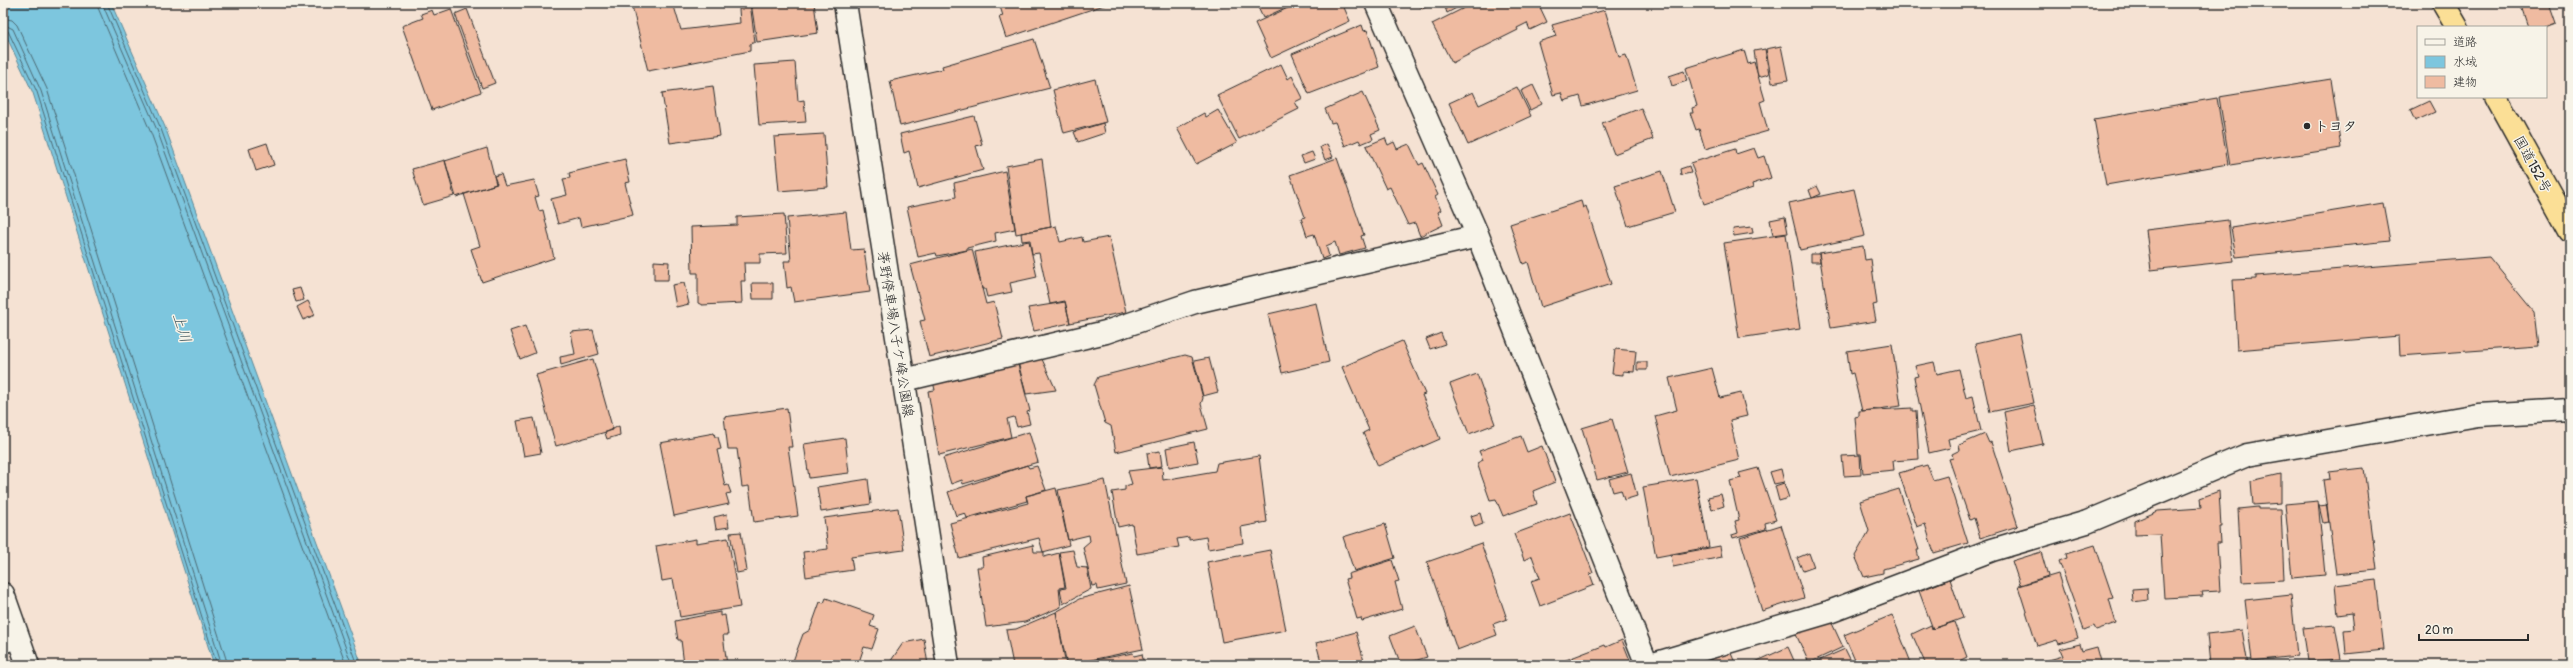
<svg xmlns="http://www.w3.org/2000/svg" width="2573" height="668" viewBox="0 0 2573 668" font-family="Pangolin,'Klee One',sans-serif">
	<rect width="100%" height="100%" fill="#f5e2d3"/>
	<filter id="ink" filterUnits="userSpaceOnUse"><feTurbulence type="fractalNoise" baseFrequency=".025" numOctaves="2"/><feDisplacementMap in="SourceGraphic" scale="8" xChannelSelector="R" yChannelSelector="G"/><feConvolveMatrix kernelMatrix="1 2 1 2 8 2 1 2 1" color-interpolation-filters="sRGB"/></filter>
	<g filter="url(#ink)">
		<path fill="#7dc6de" stroke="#5c8896" d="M 3,3 L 111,3 L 165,127 L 362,665 L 214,665 L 33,93 L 3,29 Z"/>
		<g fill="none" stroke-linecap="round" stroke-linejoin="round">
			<path stroke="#4c6973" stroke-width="1" d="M 96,3 L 151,133 L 346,665
				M 102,3 L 157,130 L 352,665
				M 107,3 L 161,129 L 357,665
				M 3,18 L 12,20 L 17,25 L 47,89 L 228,665
				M 3,24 L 13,29 L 41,91 L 222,665
				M 3,29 L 8,31 L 37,92 L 217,665"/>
		</g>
		<path fill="#efbba1" stroke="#2b2b2b" d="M 627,3 L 641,3 L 628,7 Z
			M 643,3 L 673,3 L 681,30 L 740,23 L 739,9 L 743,9 L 743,3 L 750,3 L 755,42 L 750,44 L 750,51 L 648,71 L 632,6 Z
			M 751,3 L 814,3 L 818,33 L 757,42 Z
			M 999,3 L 1110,3 L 1006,38 L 999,17 L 1003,16 Z
			M 1256,3 L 1296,3 L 1263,18 Z
			M 1299,3 L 1342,3 L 1350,21 L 1271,58 L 1255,23 Z
			M 1419,3 L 1435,3 L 1422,9 Z
			M 1453,3 L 1466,3 L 1447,13 L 1445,7 Z
			M 1474,3 L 1538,3 L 1547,22 L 1530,30 L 1527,23 L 1517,28 L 1518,30 L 1452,63 L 1432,24 Z
			M 2529,3 L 2550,3 L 2557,23 L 2546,27 L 2528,27 L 2521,6 Z
			M 451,9 L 481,92 L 432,110 L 402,26 L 423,18 L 421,14 L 432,10 L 434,15 Z
			M 467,9 L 495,83 L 482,88 L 455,14 Z
			M 1605,10 L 1619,57 L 1626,55 L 1637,90 L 1583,106 L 1580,96 L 1564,101 L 1561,93 L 1553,95 L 1538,42 L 1556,36 L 1552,25 Z
			M 1362,25 L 1364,31 L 1367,30 L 1379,67 L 1309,94 L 1292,54 Z
			M 1034,39 L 1050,88 L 900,126 L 890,81 L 943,69 L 942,66 Z
			M 1781,46 L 1788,80 L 1772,83 L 1766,49 Z
			M 1765,49 L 1769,74 L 1758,77 L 1754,51 Z
			M 1744,50 L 1748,64 L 1754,62 L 1765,100 L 1760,102 L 1768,131 L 1705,149 L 1699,129 L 1696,130 L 1690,113 L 1693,113 L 1692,108 L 1697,106 L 1686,68 Z
			M 795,62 L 798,101 L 804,100 L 806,122 L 759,125 L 754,65 Z
			M 1281,64 L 1288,79 L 1292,76 L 1303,98 L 1295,102 L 1299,109 L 1239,139 L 1217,95 Z
			M 1684,71 L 1687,81 L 1672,86 L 1669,76 Z
			M 1095,79 L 1106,122 L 1064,133 L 1053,90 Z
			M 2331,79 L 2341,148 L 2230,165 L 2219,97 Z
			M 1533,85 L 1542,104 L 1530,110 L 1521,91 Z
			M 713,86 L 720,136 L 670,143 L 662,93 Z
			M 1517,87 L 1531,116 L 1468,145 L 1449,103 L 1473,92 L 1479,105 Z
			M 1363,92 L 1380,130 L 1371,134 L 1373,139 L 1361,144 L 1359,140 L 1345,146 L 1335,122 L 1331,123 L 1325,109 Z
			M 2217,98 L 2228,164 L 2106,185 L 2094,119 Z
			M 2429,101 L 2435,112 L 2415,121 L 2410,110 Z
			M 1641,108 L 1653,139 L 1614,154 L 1602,123 Z
			M 1218,110 L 1237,143 L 1196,164 L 1177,128 L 1204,113 L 1206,117 Z
			M 974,116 L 982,144 L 976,146 L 983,170 L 918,188 L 909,151 L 904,153 L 900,134 Z
			M 1103,123 L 1105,133 L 1078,142 L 1074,132 Z
			M 824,134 L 828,187 L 779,191 L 774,137 Z
			M 1385,138 L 1388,145 L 1394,142 L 1397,149 L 1409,144 L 1419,165 L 1423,163 L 1438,195 L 1435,197 L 1441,210 L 1438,212 L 1443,225 L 1420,236 L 1415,223 L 1408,225 L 1390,187 L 1386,189 L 1366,146 Z
			M 267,143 L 274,165 L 256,171 L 249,149 Z
			M 1327,144 L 1333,157 L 1325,160 L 1320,147 Z
			M 487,148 L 496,184 L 456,197 L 445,161 Z
			M 1754,148 L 1758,158 L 1764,156 L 1771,178 L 1752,184 L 1753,188 L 1704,204 L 1691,163 L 1735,149 L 1736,154 Z
			M 1312,152 L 1315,159 L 1304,163 L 1301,156 Z
			M 1337,158 L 1364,235 L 1361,236 L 1365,248 L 1339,255 L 1335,242 L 1326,246 L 1329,256 L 1322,259 L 1314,234 L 1307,236 L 1301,218 L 1305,217 L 1290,175 Z
			M 625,159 L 630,182 L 625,183 L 633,215 L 581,227 L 579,218 L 558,224 L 551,199 L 567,195 L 563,179 L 570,178 L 569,173 Z
			M 1042,159 L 1051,227 L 1016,234 L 1006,166 Z
			M 445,160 L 454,196 L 423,205 L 412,169 Z
			M 1689,166 L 1691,173 L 1681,175 L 1680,169 Z
			M 1005,171 L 1015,229 L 995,233 L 996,241 L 967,248 L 967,250 L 937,256 L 936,253 L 918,257 L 907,207 L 956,197 L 954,183 Z
			M 1662,171 L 1675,212 L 1628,226 L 1615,186 Z
			M 501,174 L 505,186 L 534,180 L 539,196 L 535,197 L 539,211 L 543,210 L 554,258 L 482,282 L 471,249 L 480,246 L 464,194 L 497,184 L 494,176 Z
			M 1817,186 L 1821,194 L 1812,198 L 1809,190 Z
			M 1854,189 L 1865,236 L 1800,250 L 1789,203 Z
			M 1581,201 L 1583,208 L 1586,206 L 1611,284 L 1541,307 L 1528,262 L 1523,264 L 1510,224 Z
			M 2383,203 L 2390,241 L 2236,257 L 2231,228 Z
			M 846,212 L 851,250 L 864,249 L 870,292 L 794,302 L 791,287 L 787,288 L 784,261 L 791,261 L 787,218 Z
			M 784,214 L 787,253 L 760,254 L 760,263 L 744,263 L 745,281 L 741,281 L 742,303 L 702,305 L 698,303 L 698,273 L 692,273 L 691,227 L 737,225 L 737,217 Z
			M 1785,217 L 1788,233 L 1773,235 L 1770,220 Z
			M 2228,220 L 2233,261 L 2151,270 L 2146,230 Z
			M 1056,226 L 1060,242 L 1082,237 L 1083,242 L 1109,237 L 1126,312 L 1070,323 L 1065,301 L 1050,304 L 1039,253 L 1032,254 L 1030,240 L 1022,241 L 1021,233 Z
			M 1752,227 L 1753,233 L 1734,236 L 1733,229 Z
			M 1786,234 L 1800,329 L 1739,338 L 1724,243 Z
			M 1029,241 L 1037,277 L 1010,283 L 1012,292 L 987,297 L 985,289 L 982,289 L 975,252 Z
			M 1863,246 L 1865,260 L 1871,259 L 1877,304 L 1873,305 L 1876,321 L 1831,328 L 1819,253 Z
			M 972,249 L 986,304 L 994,302 L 1003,339 L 929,357 L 920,321 L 925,320 L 910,265 Z
			M 1811,254 L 1819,254 L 1820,262 L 1811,262 Z
			M 2489,257 L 2534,312 L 2538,346 L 2400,356 L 2399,336 L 2237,350 L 2233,280 L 2256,279 L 2256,276 Z
			M 654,261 L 669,262 L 668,280 L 654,280 Z
			M 684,283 L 689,304 L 676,307 L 672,285 Z
			M 752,283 L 773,283 L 773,299 L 753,299 Z
			M 300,288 L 304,300 L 296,302 L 292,290 Z
			M 308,301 L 315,315 L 303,320 L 297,307 Z
			M 1065,302 L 1070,323 L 1034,331 L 1028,308 Z
			M 1316,303 L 1329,362 L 1282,373 L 1268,314 Z
			M 525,326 L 535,353 L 520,359 L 510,331 Z
			M 593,330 L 599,354 L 561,365 L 560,357 L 575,354 L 571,332 Z
			M 1441,333 L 1445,344 L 1430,349 L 1426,339 Z
			M 2019,334 L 2034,403 L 1990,412 L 1975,344 Z
			M 1402,341 L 1425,394 L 1422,395 L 1440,439 L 1378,466 L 1363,433 L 1369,430 L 1342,367 Z
			M 1892,344 L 1901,406 L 1862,411 L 1853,373 L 1850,374 L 1847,351 Z
			M 1615,349 L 1636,351 L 1634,372 L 1623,371 L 1623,375 L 1612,374 Z
			M 1185,355 L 1192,357 L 1203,398 L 1201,404 L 1208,429 L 1116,452 L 1111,426 L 1105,423 L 1094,385 L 1098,377 Z
			M 1041,357 L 1056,390 L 1026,394 L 1018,362 Z
			M 1209,358 L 1218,392 L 1203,396 L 1194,361 Z
			M 593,359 L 613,430 L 556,446 L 536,375 Z
			M 1017,361 L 1030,411 L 1027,412 L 1030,424 L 1017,427 L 1014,417 L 1007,419 L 1011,437 L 939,455 L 928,391 L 935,390 L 933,382 Z
			M 1637,362 L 1647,362 L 1647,370 L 1637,370 Z
			M 1934,362 L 1937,374 L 1959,369 L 1966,398 L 1973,396 L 1981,431 L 1948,439 L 1950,448 L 1929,453 L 1914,377 L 1918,376 L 1915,366 Z
			M 1712,368 L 1720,398 L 1741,393 L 1747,416 L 1730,420 L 1739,460 L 1670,477 L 1655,416 L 1677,410 L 1669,378 Z
			M 1477,374 L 1495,424 L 1469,434 L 1450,384 Z
			M 2034,405 L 2043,444 L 2011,451 L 2004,412 Z
			M 787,408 L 792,447 L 788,447 L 798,516 L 754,522 L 749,486 L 742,487 L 737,449 L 728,449 L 724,417 Z
			M 1912,408 L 1912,411 L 1916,411 L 1919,459 L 1893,461 L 1894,470 L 1863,473 L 1861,454 L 1858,454 L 1855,417 L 1859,416 L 1859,411 Z
			M 534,418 L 541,453 L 524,456 L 517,421 Z
			M 1612,419 L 1628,472 L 1597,480 L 1582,428 Z
			M 619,426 L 620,435 L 607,439 L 605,433 Z
			M 1029,432 L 1038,462 L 963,484 L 962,480 L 951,484 L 943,458 Z
			M 714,433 L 715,437 L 718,437 L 721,449 L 717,450 L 725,486 L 728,485 L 731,493 L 726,494 L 729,504 L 674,516 L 660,443 Z
			M 1985,434 L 1989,443 L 1991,442 L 2018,526 L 1980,538 L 1974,518 L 1970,520 L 1949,459 L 1953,458 L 1952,454 L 1960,450 L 1959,445 Z
			M 1521,436 L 1527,452 L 1542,446 L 1555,482 L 1533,491 L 1537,504 L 1503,516 L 1496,499 L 1490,500 L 1477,463 L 1483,460 L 1479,451 Z
			M 845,438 L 849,473 L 809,478 L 804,444 Z
			M 1194,442 L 1198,462 L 1169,467 L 1166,448 Z
			M 1160,451 L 1162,466 L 1149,468 L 1147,453 Z
			M 1860,455 L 1861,475 L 1844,476 L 1842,456 Z
			M 1259,456 L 1267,522 L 1241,527 L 1243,543 L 1208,549 L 1206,537 L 1189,540 L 1189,537 L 1177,539 L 1179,547 L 1137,554 L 1132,524 L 1118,527 L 1112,492 L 1125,490 L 1125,486 L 1132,484 L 1128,471 L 1162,467 L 1163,480 L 1215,471 L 1217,463 Z
			M 1027,465 L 1029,468 L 1037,466 L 1046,490 L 1026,496 L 1027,501 L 967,518 L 965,513 L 956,516 L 948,492 Z
			M 1927,465 L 1933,480 L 1947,476 L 1968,543 L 1934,553 L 1925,524 L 1917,527 L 1899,473 Z
			M 1758,468 L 1776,520 L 1765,523 L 1766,529 L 1733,538 L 1732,535 L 1738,533 L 1735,521 L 1739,520 L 1730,481 L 1741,478 L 1739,473 Z
			M 2364,468 L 2377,570 L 2336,574 L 2323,480 L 2330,479 L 2329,472 Z
			M 1781,469 L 1784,482 L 1774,484 L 1770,472 Z
			M 1631,473 L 1637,496 L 1624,500 L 1621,490 L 1613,492 L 1609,479 Z
			M 2281,474 L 2281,503 L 2253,505 L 2251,481 Z
			M 1696,478 L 1709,547 L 1656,557 L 1643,487 Z
			M 868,479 L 871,504 L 821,512 L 817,487 Z
			M 1105,480 L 1126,584 L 1098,590 L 1097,585 L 1092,586 L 1083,547 L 1090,541 L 1089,535 L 1068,540 L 1058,490 Z
			M 1784,483 L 1789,498 L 1779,501 L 1775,486 Z
			M 1056,488 L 1069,545 L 1043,552 L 1039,538 L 959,558 L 950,523 L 1028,503 L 1026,496 Z
			M 1899,489 L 1919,550 L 1917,550 L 1919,559 L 1883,569 L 1883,573 L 1864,577 L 1855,556 L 1869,531 L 1860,501 Z
			M 2219,491 L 2221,527 L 2219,527 L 2220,543 L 2217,543 L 2220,591 L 2202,592 L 2203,596 L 2164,598 L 2160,534 L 2135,535 L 2135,521 L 2158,511 L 2201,508 L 2200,498 Z
			M 1721,494 L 1724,506 L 1712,510 L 1708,497 Z
			M 2318,501 L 2325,575 L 2292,578 L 2285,504 Z
			M 2327,505 L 2329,522 L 2323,523 L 2319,506 Z
			M 2258,507 L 2258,509 L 2281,509 L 2284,580 L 2242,582 L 2238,509 Z
			M 898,508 L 904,550 L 851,557 L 853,570 L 806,577 L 803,552 L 828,549 L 824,518 Z
			M 1480,513 L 1483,524 L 1475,527 L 1471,516 Z
			M 1570,513 L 1593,573 L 1590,574 L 1594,585 L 1540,606 L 1531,581 L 1540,578 L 1532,556 L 1524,560 L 1514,534 Z
			M 727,514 L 729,527 L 716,529 L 714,517 Z
			M 1385,524 L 1395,558 L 1354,571 L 1343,537 Z
			M 1781,525 L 1804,598 L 1762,611 L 1740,538 Z
			M 741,532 L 747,571 L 737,573 L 730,533 Z
			M 728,538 L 740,607 L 680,617 L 673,579 L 662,581 L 656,546 L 696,539 L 696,543 Z
			M 1481,543 L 1507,619 L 1493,624 L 1497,635 L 1457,650 L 1427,562 Z
			M 1033,545 L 1034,552 L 1044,552 L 1044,557 L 1059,553 L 1065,587 L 1059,588 L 1061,607 L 1025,622 L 986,627 L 977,567 L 983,567 L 982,557 Z
			M 2095,545 L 2113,598 L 2109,599 L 2116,623 L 2096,630 L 2094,626 L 2084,630 L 2059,561 L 2067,558 L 2066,554 Z
			M 1720,546 L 1722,557 L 1673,567 L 1671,555 Z
			M 1073,550 L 1077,567 L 1087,568 L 1091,589 L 1063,604 L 1060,589 L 1066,588 L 1059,552 Z
			M 1270,550 L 1286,630 L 1222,642 L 1207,562 Z
			M 2041,552 L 2048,576 L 2020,585 L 2012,561 Z
			M 1809,553 L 1814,567 L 1803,571 L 1797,558 Z
			M 1392,560 L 1399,581 L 1395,582 L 1402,609 L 1362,621 L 1361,618 L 1357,619 L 1345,579 L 1349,578 L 1348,574 Z
			M 2058,574 L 2078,638 L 2059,644 L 2057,640 L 2037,646 L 2018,586 Z
			M 1950,579 L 1963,618 L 1933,629 L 1919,591 Z
			M 2376,580 L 2384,650 L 2346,654 L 2344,630 L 2354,629 L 2352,613 L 2338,615 L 2335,585 Z
			M 1129,586 L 1143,649 L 1067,665 L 1056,612 L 1079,599 Z
			M 2147,588 L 2148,600 L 2133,602 L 2132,589 Z
			M 2291,595 L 2297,656 L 2252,661 L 2245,600 Z
			M 826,598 L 874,615 L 870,626 L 879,629 L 872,649 L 864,647 L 858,665 L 803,665 L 793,661 L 803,634 L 810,630 L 820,602 L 824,603 Z
			M 720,612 L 720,616 L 725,615 L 728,635 L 723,635 L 727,665 L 684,665 L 681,640 L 678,640 L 675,621 Z
			M 1056,612 L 1066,665 L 1013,665 L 1006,630 L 1016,629 Z
			M 1892,615 L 1912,665 L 1857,665 L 1844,635 Z
			M 1830,619 L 1843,647 L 1809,663 L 1794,630 Z
			M 1954,622 L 1967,657 L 1951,665 L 1926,665 L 1912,634 L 1931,625 L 1932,629 Z
			M 2335,625 L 2341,659 L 2308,661 L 2303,628 Z
			M 1415,626 L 1427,657 L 1401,665 L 1390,636 Z
			M 2242,630 L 2248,665 L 2210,665 L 2207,634 Z
			M 1356,632 L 1365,665 L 1322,665 L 1316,643 Z
			M 924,639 L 928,665 L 888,665 L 903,643 Z
			M 1622,640 L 1632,665 L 1553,665 L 1605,645 L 1606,647 Z
			M 2080,644 L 2082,651 L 2097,647 L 2102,665 L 2039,665 L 2038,663 L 2063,656 L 2060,649 Z
			M 1788,647 L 1796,665 L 1751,665 L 1751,664 Z
			M 1845,649 L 1853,665 L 1809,665 Z
			M 1730,651 L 1736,665 L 1700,665 Z
			M 1133,653 L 1134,656 L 1142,654 L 1144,665 L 1078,665 L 1078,663 Z"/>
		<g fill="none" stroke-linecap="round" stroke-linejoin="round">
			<g stroke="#2b2b2b" stroke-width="19">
				<path id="lane" d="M 3,645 L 19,639"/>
			</g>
			<g stroke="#2b2b2b" stroke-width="25">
				<path id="street" d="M 1376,3 L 1478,236 L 1647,665
					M 904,380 L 1106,332 L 1195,302 L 1478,236
					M 3,594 L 28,665
					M 1650,665 L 1829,612 L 1992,550 L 2087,522 L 2247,455 L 2478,415 L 2570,410"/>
			</g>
			<g stroke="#2b2b2b" stroke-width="25">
				<path id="secondary" d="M 845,3 L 948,665"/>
			</g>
			<g stroke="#2b2b2b" stroke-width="25">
				<path id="highway" d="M 2443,3 L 2457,27
					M 2496,97 L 2570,231"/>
			</g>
			<use href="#lane" stroke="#f7f3e8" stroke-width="16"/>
			<use href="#street" stroke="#f7f3e8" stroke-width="22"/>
			<use href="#secondary" stroke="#f7f3e8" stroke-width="22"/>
			<use href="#highway" stroke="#fbdf96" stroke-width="22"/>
		</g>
	</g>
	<circle fill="#2b2b2b" stroke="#f7f3e8" stroke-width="1.5" cx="2307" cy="126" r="4"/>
	<g text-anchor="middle" stroke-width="3" stroke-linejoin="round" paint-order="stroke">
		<g font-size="14" font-weight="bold" fill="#2b2b2b" stroke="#f7f3e8" text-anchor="start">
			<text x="2315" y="131">トヨタ</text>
		</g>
		<g font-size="14" fill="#2b2b2b" stroke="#f7f3e8">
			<text transform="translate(2533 164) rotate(61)" y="5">国道152号</text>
			<text transform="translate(896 334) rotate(81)" y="5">茅野停車場八子ケ峰公園線</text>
		</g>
		<g font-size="15" font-style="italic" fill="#445a61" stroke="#f7f3e8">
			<text transform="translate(182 328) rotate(73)" y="5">上川</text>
		</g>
	</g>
	<rect width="2573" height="668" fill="none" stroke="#f7f3e8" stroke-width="16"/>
	<rect x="8" y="8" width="2557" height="652" fill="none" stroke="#2b2b2b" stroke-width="1.5" filter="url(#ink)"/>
	<rect x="2417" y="26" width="130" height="72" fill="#f7f3e8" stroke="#a5a39c"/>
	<rect x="2425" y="39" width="20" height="6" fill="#f7f3e8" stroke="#a5a39c"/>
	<text x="2453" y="46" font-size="12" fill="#2b2b2b">道路</text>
	<rect x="2425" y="56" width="20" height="12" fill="#7dc6de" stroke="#a5a39c"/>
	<text x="2453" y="66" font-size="12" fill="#2b2b2b">水域</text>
	<rect x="2425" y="76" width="20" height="12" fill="#efbba1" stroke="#a5a39c"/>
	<text x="2453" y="86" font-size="12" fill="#2b2b2b">建物</text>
	<path d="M2419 634v6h109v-6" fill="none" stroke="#2b2b2b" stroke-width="2"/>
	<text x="2425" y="634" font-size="12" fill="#2b2b2b" stroke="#f7f3e8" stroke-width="3" paint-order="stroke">20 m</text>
</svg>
